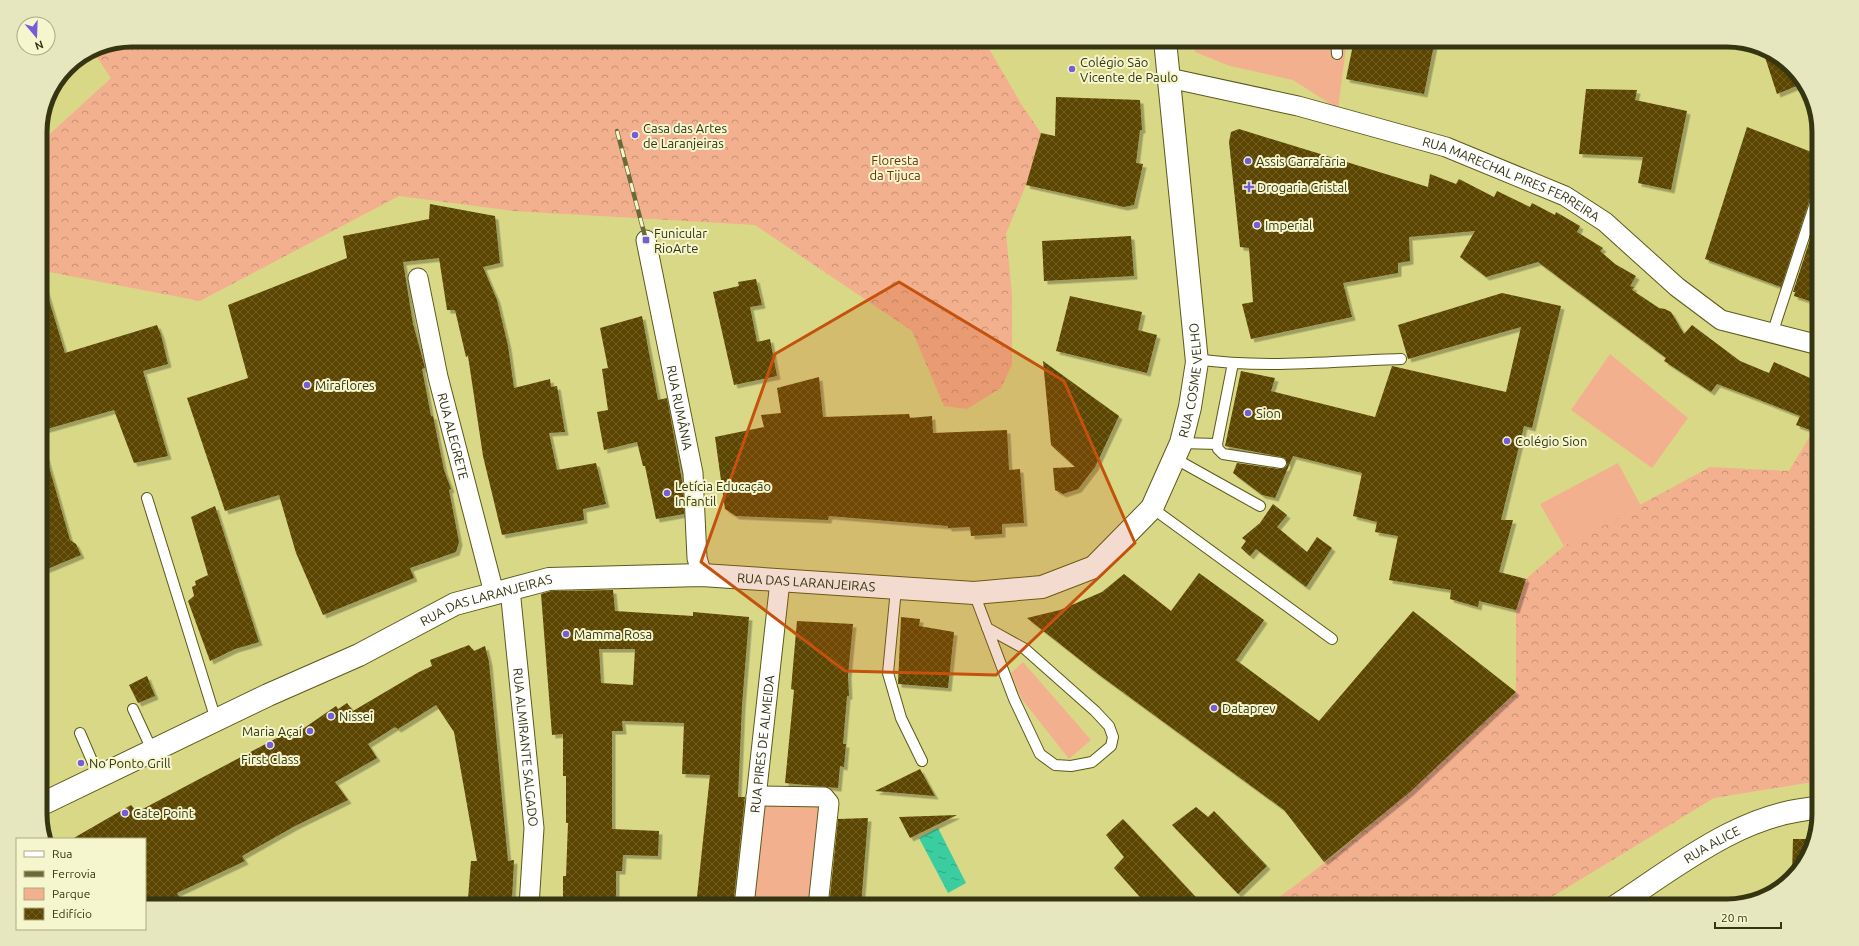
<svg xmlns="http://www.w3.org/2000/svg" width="1859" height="946" viewBox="0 0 1859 946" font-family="Ubuntu,sans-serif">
	<defs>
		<pattern id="forest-crowns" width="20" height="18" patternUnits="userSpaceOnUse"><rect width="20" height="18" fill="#f3b08e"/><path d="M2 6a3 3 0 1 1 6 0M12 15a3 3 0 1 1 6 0" fill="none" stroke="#c69073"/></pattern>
		<pattern id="water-ripples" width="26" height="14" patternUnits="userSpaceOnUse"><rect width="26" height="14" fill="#3acda0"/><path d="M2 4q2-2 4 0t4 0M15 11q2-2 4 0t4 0" fill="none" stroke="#32a781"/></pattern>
		<pattern id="building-cross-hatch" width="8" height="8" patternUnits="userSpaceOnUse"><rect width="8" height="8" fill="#5b4500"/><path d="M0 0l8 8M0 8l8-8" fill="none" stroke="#705e25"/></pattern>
		<filter id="shadow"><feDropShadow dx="3.5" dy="3.5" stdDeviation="0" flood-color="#0004"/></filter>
	</defs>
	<rect width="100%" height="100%" fill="#d9d886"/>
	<path fill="url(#forest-crowns)" d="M 132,40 L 984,40 L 1023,107 L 1041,133 L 1026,185 L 1006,234 L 1012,294 L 1012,365 L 1001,388 L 967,409 L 944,406 L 912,331 L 755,225 L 513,211 L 399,196 L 200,301 L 49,272 L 40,275 L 40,143 L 111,78 L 92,50 L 97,47 Z
		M 1813,431 L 1819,435 L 1819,781 L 1714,798 L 1537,906 L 1267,906 C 1356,843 1436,767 1516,692 L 1516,609 L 1526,579 L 1564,546 L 1710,467 L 1789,471 Z"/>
	<path fill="#f3b08e" d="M 1194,40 L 1347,40 L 1338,109 L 1293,80 L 1230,66 L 1195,52 Z
		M 1610,354 L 1688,418 L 1652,468 L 1571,410 Z
		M 1618,463 L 1641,506 L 1564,546 L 1540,504 Z
		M 1023,662 L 1091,740 L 1069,759 L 1021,698 L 1011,673 Z
		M 752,801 L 825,806 L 815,906 L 744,906 Z"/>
	<path fill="url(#water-ripples)" d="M 938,828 L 966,883 L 948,893 L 919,838 Z"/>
	<path fill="url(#building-cross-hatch)" fill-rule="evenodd" filter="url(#shadow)" d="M 1354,40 L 1373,40 L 1398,45 L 1399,40 L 1435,40 L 1424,94 L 1346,79 Z
		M 1762,48 L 1767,49 L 1804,83 L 1777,94 Z
		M 1586,89 L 1637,90 L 1635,100 L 1687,111 L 1671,190 L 1638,183 L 1643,157 L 1579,154 Z
		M 1056,97 L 1140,100 L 1142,130 L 1140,130 L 1136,163 L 1143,164 L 1134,205 L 1124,207 L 1026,185 L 1041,133 L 1055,136 Z
		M 1747,127 L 1819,155 L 1819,185 L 1813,189 L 1781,287 L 1705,259 Z
		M 1239,129 L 1428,187 L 1430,174 L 1456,184 L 1459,179 L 1494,197 L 1497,191 L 1530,207 L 1532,203 L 1555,215 L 1556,212 L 1580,226 L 1577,232 L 1603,248 L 1600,251 L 1615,264 L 1636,276 L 1630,286 L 1634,287 L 1632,290 L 1659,308 L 1665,309 L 1671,312 L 1684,334 L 1692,325 L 1740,361 L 1769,373 L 1774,362 L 1819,382 L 1819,419 L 1813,431 L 1796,425 L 1800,416 L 1757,399 L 1717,384 L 1711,392 L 1664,361 L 1666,358 L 1538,262 L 1486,277 L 1460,257 L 1475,231 L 1409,237 L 1410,261 L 1398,263 L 1398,273 L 1343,283 L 1352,317 L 1251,339 L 1242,304 L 1253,302 L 1249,248 L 1240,247 L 1229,142 L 1231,132 Z
		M 430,204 L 495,216 L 500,263 L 483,267 L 497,300 L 508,346 L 514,388 L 550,379 L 551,387 L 557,386 L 565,432 L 549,433 L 557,470 L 596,463 L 606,504 L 583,509 L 584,520 L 502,535 L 483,456 L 468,356 L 466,357 L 455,310 L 447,310 L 439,258 L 403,262 L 413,324 L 425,368 L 422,369 L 431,416 L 433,416 L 444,470 L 451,489 L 449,490 L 459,542 L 456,552 L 410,568 L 414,578 L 323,615 L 296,553 L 279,495 L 225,511 L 187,398 L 248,378 L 228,305 L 347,258 L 343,236 L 429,219 Z
		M 1819,212 L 1819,304 L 1794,296 L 1795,292 L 1793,292 Z
		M 1131,236 L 1134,276 L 1044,281 L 1042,241 Z
		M 756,279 L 762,305 L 750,307 L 757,342 L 770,339 L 777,376 L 734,385 L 713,292 L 739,286 L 738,282 Z
		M 45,287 L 65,353 L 157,325 L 161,335 L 168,364 L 143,371 L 168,456 L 134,463 L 114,410 L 40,431 L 40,288 Z
		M 1502,293 L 1561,306 L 1532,428 L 1524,426 L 1501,520 L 1513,520 L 1499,572 L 1526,579 L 1516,610 L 1479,601 L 1478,607 L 1450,599 L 1451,590 L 1389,580 L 1398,536 L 1375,532 L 1377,522 L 1353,516 L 1362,473 L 1293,456 L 1275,498 L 1262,495 L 1233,473 L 1237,463 L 1280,469 L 1286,467 L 1287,464 L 1285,458 L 1282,457 L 1225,446 L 1241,371 L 1275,378 L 1271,391 L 1375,417 L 1392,366 L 1506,392 L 1521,327 L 1408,359 L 1398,325 Z
		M 1070,296 L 1142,312 L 1138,330 L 1157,335 L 1147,373 L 1056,351 Z
		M 642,316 L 658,400 L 667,398 L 683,486 L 684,514 L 656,519 L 645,466 L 643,466 L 637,442 L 604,450 L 597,412 L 608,410 L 602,369 L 608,368 L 600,328 Z
		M 1043,361 L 1119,416 L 1095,467 L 1078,489 L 1063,494 L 1055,490 L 1053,468 L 1075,467 L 1051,445 Z
		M 819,377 L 823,417 L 909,414 L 910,418 L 932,416 L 933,433 L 1007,430 L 1009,470 L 1020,469 L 1024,523 L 1002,524 L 1002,534 L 971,536 L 970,527 L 948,528 L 948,526 L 829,516 L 828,520 L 736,516 L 725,509 L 715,437 L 764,427 L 761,415 L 781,413 L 777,388 Z
		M 45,453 L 70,540 L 76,544 L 81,555 L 40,572 L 40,454 Z
		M 1273,504 L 1287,515 L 1277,527 L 1307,552 L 1317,537 L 1332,548 L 1306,587 L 1256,549 L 1250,556 L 1241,548 L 1246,541 L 1242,538 L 1260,523 Z
		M 215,506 L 259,642 L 235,649 L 210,661 L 188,601 L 194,596 L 192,587 L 196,585 L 195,581 L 208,575 L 191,517 Z
		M 1199,573 L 1264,620 L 1236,660 L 1319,721 L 1413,611 L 1516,692 L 1410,792 L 1324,862 L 1284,810 L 1098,674 L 1027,618 L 1060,610 L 1102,592 L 1124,574 L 1171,611 Z
		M 613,590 L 615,611 L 693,616 L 693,612 L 749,617 L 742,705 L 738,797 L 745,797 L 733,906 L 696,906 L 710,775 L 682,774 L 684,723 L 622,721 L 623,731 L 612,731 L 612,829 L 659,831 L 658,856 L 623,855 L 622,871 L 616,871 L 616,906 L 563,906 L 563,876 L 566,876 L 568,823 L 566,823 L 566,776 L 563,776 L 563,734 L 552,735 L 541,594 L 551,591 ZM 599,649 L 635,649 L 633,685 L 601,683 Z
		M 901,617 L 920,619 L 919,626 L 954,632 L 948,688 L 898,684 Z
		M 797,621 L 853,624 L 848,675 L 849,696 L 847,696 L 843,744 L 846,744 L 844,767 L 840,766 L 838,788 L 785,783 L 794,690 L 791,689 Z
		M 469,645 L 474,651 L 485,646 L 489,662 L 508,861 L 514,860 L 512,899 L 468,899 L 471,861 L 477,861 L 454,732 L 436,705 L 398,729 L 395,727 L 368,744 L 377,758 L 335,782 L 348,800 L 295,826 L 242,856 L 245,861 L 177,893 L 180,899 L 163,906 L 145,906 L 145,839 L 72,839 L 131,805 L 137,812 L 292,730 L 294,735 L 336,706 L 338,709 L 347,703 L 353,711 L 419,672 L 432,666 L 430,660 Z
		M 147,676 L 155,696 L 138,703 L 129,685 Z
		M 920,769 L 935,796 L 875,791 Z
		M 1196,807 L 1208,817 L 1214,811 L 1267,866 L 1238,894 L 1172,825 Z
		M 957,815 L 910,838 L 899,817 Z
		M 868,818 L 861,906 L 829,906 L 838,819 Z
		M 1123,819 L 1204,906 L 1148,906 L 1114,868 L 1124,857 L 1106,835 Z
		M 1793,839 L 1813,839 L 1810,854 L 1792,874 Z"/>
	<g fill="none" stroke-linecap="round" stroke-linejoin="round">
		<g stroke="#5b591a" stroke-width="12">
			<path id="lane" d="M 1336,40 L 1337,54
				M 1772,334 L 1819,191
				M 1196,359 C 1263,369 1333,361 1401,359
				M 1233,363 L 1217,444 L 1218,449 L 1223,454 L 1281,463
				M 1181,443 L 1217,444
				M 1174,458 L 1260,506
				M 147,498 L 216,720
				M 1152,508 L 1332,639
				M 896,589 L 888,673 L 901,718 L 922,761
				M 974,593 L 1014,699 L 1040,754 L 1055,765 L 1071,766 L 1092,762 L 1111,746 L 1113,737 L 1109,726 L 1095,711 L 1025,649 L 987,628
				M 133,709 L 152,750
				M 80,733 L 99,777"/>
		</g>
		<g stroke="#5b591a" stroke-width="21">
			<g id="street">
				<path id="s1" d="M 1169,78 L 1298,106 L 1446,147 L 1565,196 L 1605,222 L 1677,287 L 1721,320 L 1819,345"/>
				<path id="s2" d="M 646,240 L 693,473 L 697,558 L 702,575"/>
				<path id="s3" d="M 418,278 L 438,377 L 494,593"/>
				<path id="s4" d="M 510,589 L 534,828 L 529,906"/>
				<path d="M 756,796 L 824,797 L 829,803 L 818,906"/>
				<path id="s5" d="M 744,906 L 780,581"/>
			</g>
		</g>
		<g stroke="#5b591a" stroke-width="24">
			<g id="secondary">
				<path id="s6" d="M 40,805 L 268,695 L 359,655 L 455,604 L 549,579 L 702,575 L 974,593 L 1042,587 L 1094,567 L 1152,508 L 1181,443 L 1190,407 L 1197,362 L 1165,40"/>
				<path id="s7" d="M 1616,906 C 1677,866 1743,812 1819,808"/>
			</g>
		</g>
		<use href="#lane" stroke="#fff" stroke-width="10"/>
		<use href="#street" stroke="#fff" stroke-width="19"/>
		<use href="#secondary" stroke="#fff" stroke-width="22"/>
		<g stroke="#6b6b38" stroke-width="4.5">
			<path id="rail" d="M 617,131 L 646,240"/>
		</g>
		<use href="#rail" stroke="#f6f6ce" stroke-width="3" stroke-dasharray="9" stroke-linecap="butt"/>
	</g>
	<path fill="#c4520d" fill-opacity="0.2" stroke="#c4520d" stroke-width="3" stroke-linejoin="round" d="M 899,282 L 1064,381 L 1135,543 L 996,675 L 845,671 L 701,562 L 775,354 Z"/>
	<g fill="#745dd7" stroke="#f6f6ce" stroke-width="1.5">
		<circle cx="1072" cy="69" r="4"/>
		<circle cx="635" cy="135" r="4"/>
		<circle cx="1248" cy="161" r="4"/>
		<path d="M1247 181h4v4h4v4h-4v4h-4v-4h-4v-4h4z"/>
		<circle cx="1257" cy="225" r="4"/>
		<rect x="642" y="236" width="8" height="8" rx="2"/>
		<circle cx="307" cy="385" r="4"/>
		<circle cx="1248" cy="413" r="4"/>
		<circle cx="1507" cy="441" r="4"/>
		<circle cx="667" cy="493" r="4"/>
		<circle cx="566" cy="634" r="4"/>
		<circle cx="1214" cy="708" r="4"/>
		<circle cx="331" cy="716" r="4"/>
		<circle cx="310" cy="731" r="4"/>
		<circle cx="270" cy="745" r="4"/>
		<circle cx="81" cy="763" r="4"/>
		<circle cx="125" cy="813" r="4"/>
	</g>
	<g text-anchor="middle" stroke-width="4" stroke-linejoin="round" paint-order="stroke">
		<g font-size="13" fill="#353512" stroke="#f6f6ce" text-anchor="start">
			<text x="1080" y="67">Colégio São<tspan x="1080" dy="15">Vicente de Paulo</tspan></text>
			<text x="643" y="133">Casa das Artes<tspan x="643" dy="15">de Laranjeiras</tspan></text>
			<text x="1256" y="166">Assis Garrafaria</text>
			<text x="1257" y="192">Drogaria Cristal</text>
			<text x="1265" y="230">Imperial</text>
			<text x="654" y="238">Funicular<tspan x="654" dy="15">RioArte</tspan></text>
			<text x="315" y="390">Miraflores</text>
			<text x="1256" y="418">Sion</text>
			<text x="1515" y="446">Colégio Sion</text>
			<text x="675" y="491">Letícia Educação<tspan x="675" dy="15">Infantil</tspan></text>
			<text x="574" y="639">Mamma Rosa</text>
			<text x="1222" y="713">Dataprev</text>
			<text x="339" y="721">Nissei</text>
			<text x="302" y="736" text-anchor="end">Maria Açaí</text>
			<text x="270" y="764" text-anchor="middle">First Class</text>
			<text x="89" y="768">No Ponto Grill</text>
			<text x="133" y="818">Cate Point</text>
		</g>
		<g font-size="13" fill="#6f3007" stroke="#f6f6ce">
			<text x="895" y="165">Floresta<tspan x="895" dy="15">da Tijuca</tspan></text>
		</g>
		<g font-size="13" fill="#353512" stroke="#f6f6ce">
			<text dy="5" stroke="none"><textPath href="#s1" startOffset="358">RUA MARECHAL PIRES FERREIRA</textPath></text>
			<text dy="5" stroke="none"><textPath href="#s6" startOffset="1326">RUA COSME VELHO</textPath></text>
			<text dy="5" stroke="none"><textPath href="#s2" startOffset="171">RUA RUMÂNIA</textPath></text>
			<text dy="5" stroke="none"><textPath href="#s3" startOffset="162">RUA ALEGRETE</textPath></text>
			<text dy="5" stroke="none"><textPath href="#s6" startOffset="816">RUA DAS LARANJEIRAS</textPath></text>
			<text dy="5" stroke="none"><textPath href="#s6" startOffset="492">RUA DAS LARANJEIRAS</textPath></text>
			<text dy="5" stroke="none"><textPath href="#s5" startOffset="163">RUA PIRES DE ALMEIDA</textPath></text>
			<text dy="5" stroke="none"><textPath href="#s4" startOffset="159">RUA ALMIRANTE SALGADO</textPath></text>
			<text dy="5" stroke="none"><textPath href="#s7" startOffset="114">RUA ALICE</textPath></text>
		</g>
	</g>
	<path d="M0 0H1859V946H0ZM132 47H1727A85 85 0 0 1 1812 132V814A85 85 0 0 1 1727 899H132A85 85 0 0 1 47 814V132A85 85 0 0 1 132 47Z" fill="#e7e7bf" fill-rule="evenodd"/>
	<path fill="none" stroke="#353512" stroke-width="5" d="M132 47H1727A85 85 0 0 1 1812 132V814A85 85 0 0 1 1727 899H132A85 85 0 0 1 47 814V132A85 85 0 0 1 132 47Z"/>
	<rect x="16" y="838" width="130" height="92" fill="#f6f6ce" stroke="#a9a983"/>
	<rect x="24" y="851" width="20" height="6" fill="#ffffff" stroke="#a9a983"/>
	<text x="52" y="858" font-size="12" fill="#353512">Rua</text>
	<rect x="24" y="871" width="20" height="6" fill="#6b6b38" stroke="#a9a983"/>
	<text x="52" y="878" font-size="12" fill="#353512">Ferrovia</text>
	<rect x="24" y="888" width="20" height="12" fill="#f3b08e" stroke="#a9a983"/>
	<text x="52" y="898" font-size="12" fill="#353512">Parque</text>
	<rect x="24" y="908" width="20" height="12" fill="url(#building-cross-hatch)" stroke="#a9a983"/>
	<text x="52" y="918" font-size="12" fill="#353512">Edifício</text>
	<g transform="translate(36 36) rotate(161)"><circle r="19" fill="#f6f6ce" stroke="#a9a983"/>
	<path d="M0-3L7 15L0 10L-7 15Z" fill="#745dd7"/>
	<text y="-6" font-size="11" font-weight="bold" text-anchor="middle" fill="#353512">N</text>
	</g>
	<path d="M1715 922v6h66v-6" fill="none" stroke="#353512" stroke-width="2"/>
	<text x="1721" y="922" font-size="12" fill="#353512" stroke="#f6f6ce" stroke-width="3" paint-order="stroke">20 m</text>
</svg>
